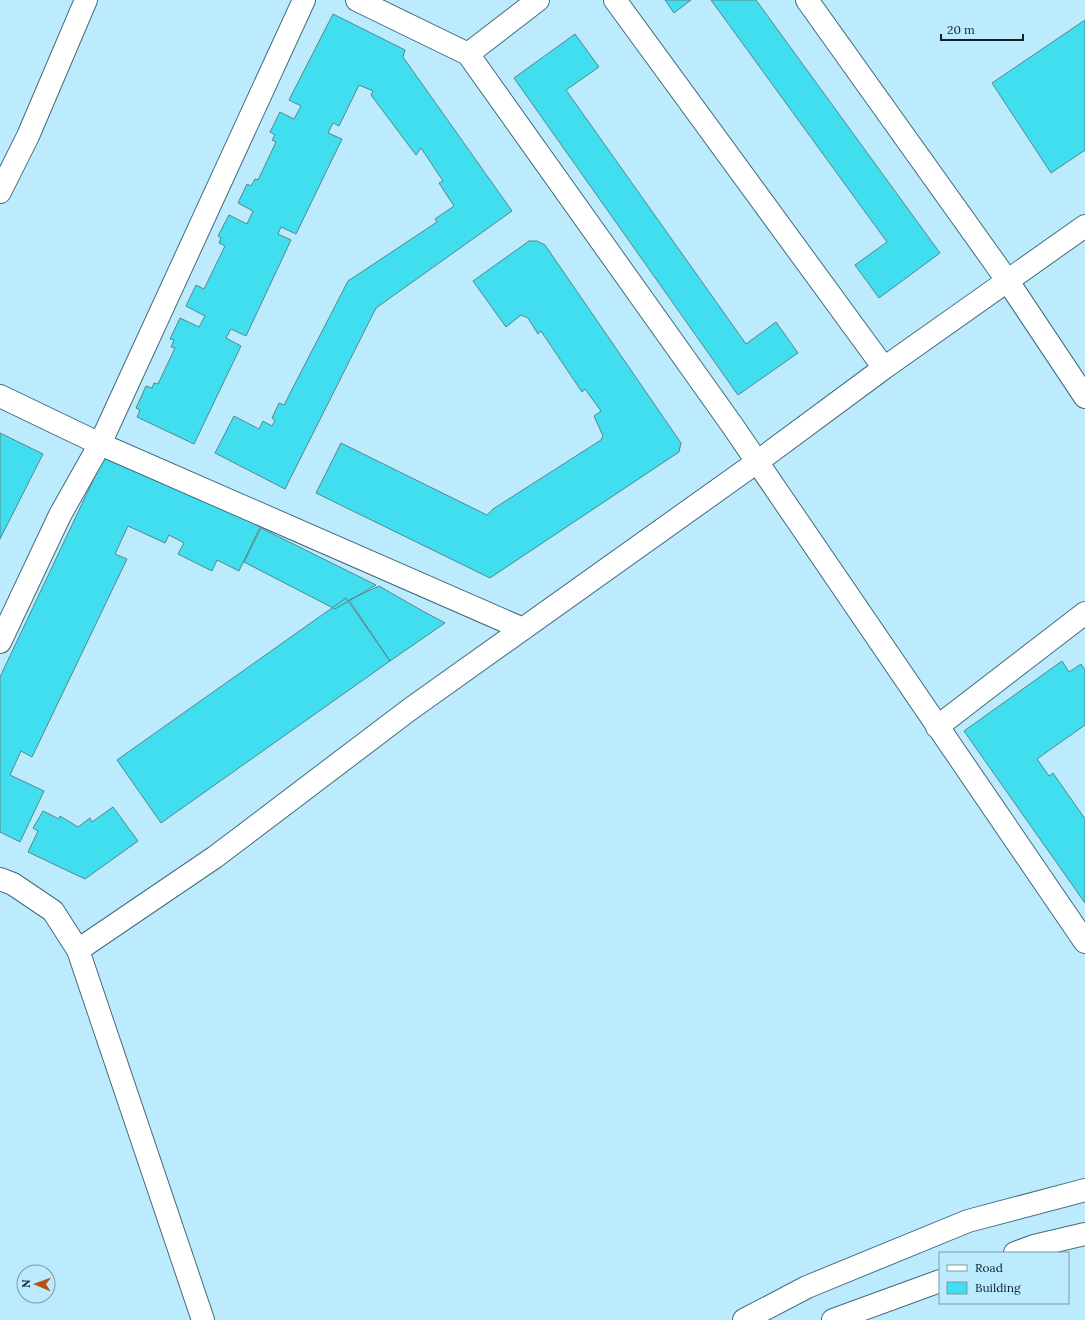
<svg xmlns="http://www.w3.org/2000/svg" width="1085" height="1320" viewBox="0 0 1085 1320" font-family="Lora,serif">
	<rect width="100%" height="100%" fill="#bdebfe"/>
	<path fill="#40deee" stroke="#55878d" d="M 665,0 L 691,0 L 674,13 Z
		M 711,0 L 756,0 L 940,253 L 879,298 L 855,265 L 887,242 Z
		M 333,14 L 405,50 L 403,57 L 512,211 L 376,308 L 285,489 L 215,453 L 234,416 L 259,429 L 263,421 L 272,426 L 275,420 L 272,418 L 279,403 L 284,405 L 348,281 L 437,222 L 435,219 L 454,206 L 439,183 L 443,181 L 421,148 L 416,155 L 371,95 L 373,91 L 359,85 L 339,126 L 333,123 L 328,133 L 342,139 L 296,234 L 281,227 L 278,234 L 291,240 L 246,336 L 231,329 L 226,338 L 241,346 L 194,444 L 137,417 L 140,410 L 136,408 L 146,386 L 152,388 L 154,383 L 158,384 L 175,348 L 171,347 L 174,340 L 170,339 L 180,318 L 199,327 L 205,316 L 186,306 L 196,285 L 204,289 L 225,246 L 219,243 L 221,238 L 218,236 L 229,215 L 247,224 L 253,211 L 238,203 L 247,184 L 251,186 L 255,179 L 258,180 L 276,142 L 272,140 L 275,135 L 270,132 L 280,112 L 294,119 L 301,106 L 289,100 Z
		M 1085,20 L 1085,150 L 1051,173 L 992,83 Z
		M 575,34 L 599,67 L 566,90 L 746,344 L 776,322 L 798,353 L 738,395 L 514,78 Z
		M 529,241 L 537,241 L 545,245 L 681,443 L 679,452 L 490,578 L 316,493 L 341,443 L 487,515 L 493,509 L 601,440 L 603,436 L 594,416 L 601,411 L 585,389 L 582,392 L 541,331 L 538,334 L 528,318 L 521,315 L 506,327 L 473,281 Z
		M 0,433 L 43,454 L 0,539 Z
		M 107,451 L 261,525 L 239,571 L 217,560 L 212,571 L 178,554 L 184,543 L 169,535 L 165,543 L 128,526 L 115,554 L 127,559 L 32,757 L 21,751 L 10,775 L 44,791 L 20,842 L 0,832 L 0,677 Z
		M 261,528 L 376,585 L 335,609 L 244,562 Z
		M 379,586 L 419,609 L 445,623 L 390,661 L 349,600 Z
		M 346,598 L 390,661 L 161,823 L 117,760 Z
		M 1062,661 L 1069,672 L 1081,664 L 1085,670 L 1085,725 L 1037,759 L 1049,776 L 1053,773 L 1085,819 L 1085,903 L 964,731 Z
		M 113,807 L 138,841 L 85,879 L 28,852 L 38,831 L 33,828 L 43,811 L 59,819 L 60,816 L 78,827 L 90,818 L 92,822 Z"/>
	<g fill="none" stroke-linecap="round" stroke-linejoin="round">
		<g stroke="#426c7d" stroke-width="24">
			<path id="minor" d="M 357,0 L 468,54 L 732,425 L 1085,942
				M 615,0 L 884,368
				M 807,0 L 1007,280 L 1085,397
				M 468,54 L 538,0
				M 0,192 L 28,136 L 86,0
				M 0,396 L 100,444 L 523,629
				M 0,642 L 60,515 L 100,444 L 304,0
				M 937,727 L 1085,613
				M 0,879 L 13,884 L 53,911 L 78,950 L 203,1320
				M 78,950 L 215,857 L 409,710 L 757,462 L 884,368 L 1085,226"/>
		</g>
		<g stroke="#426c7d" stroke-width="24">
			<path id="major" d="M 1015,1253 L 1034,1246 L 1085,1234
				M 744,1320 L 807,1287 L 968,1221 L 1085,1190
				M 833,1320 L 940,1281"/>
		</g>
		<use href="#minor" stroke="#fff" stroke-width="22"/>
		<use href="#major" stroke="#fff" stroke-width="22"/>
	</g>
	<rect x="939" y="1252" width="130" height="52" fill="#bdebfe" stroke="#789ba9"/>
	<rect x="947" y="1265" width="20" height="6" fill="#ffffff" stroke="#789ba9"/>
	<text x="975" y="1272" font-size="12" fill="#102229">Road</text>
	<rect x="947" y="1282" width="20" height="12" fill="#40deee" stroke="#789ba9"/>
	<text x="975" y="1292" font-size="12" fill="#102229">Building</text>
	<g transform="translate(36 1284) rotate(272)"><circle r="19" fill="#bdebfe" stroke="#789ba9"/>
	<path d="M0-3L7 15L0 10L-7 15Z" fill="#b4501a"/>
	<text y="-6" font-size="11" font-weight="bold" text-anchor="middle" fill="#102229">N</text>
	</g>
	<path d="M941 34v6h82v-6" fill="none" stroke="#102229" stroke-width="2"/>
	<text x="947" y="34" font-size="12" fill="#102229" stroke="#bdebfe" stroke-width="3" paint-order="stroke">20 m</text>
</svg>
